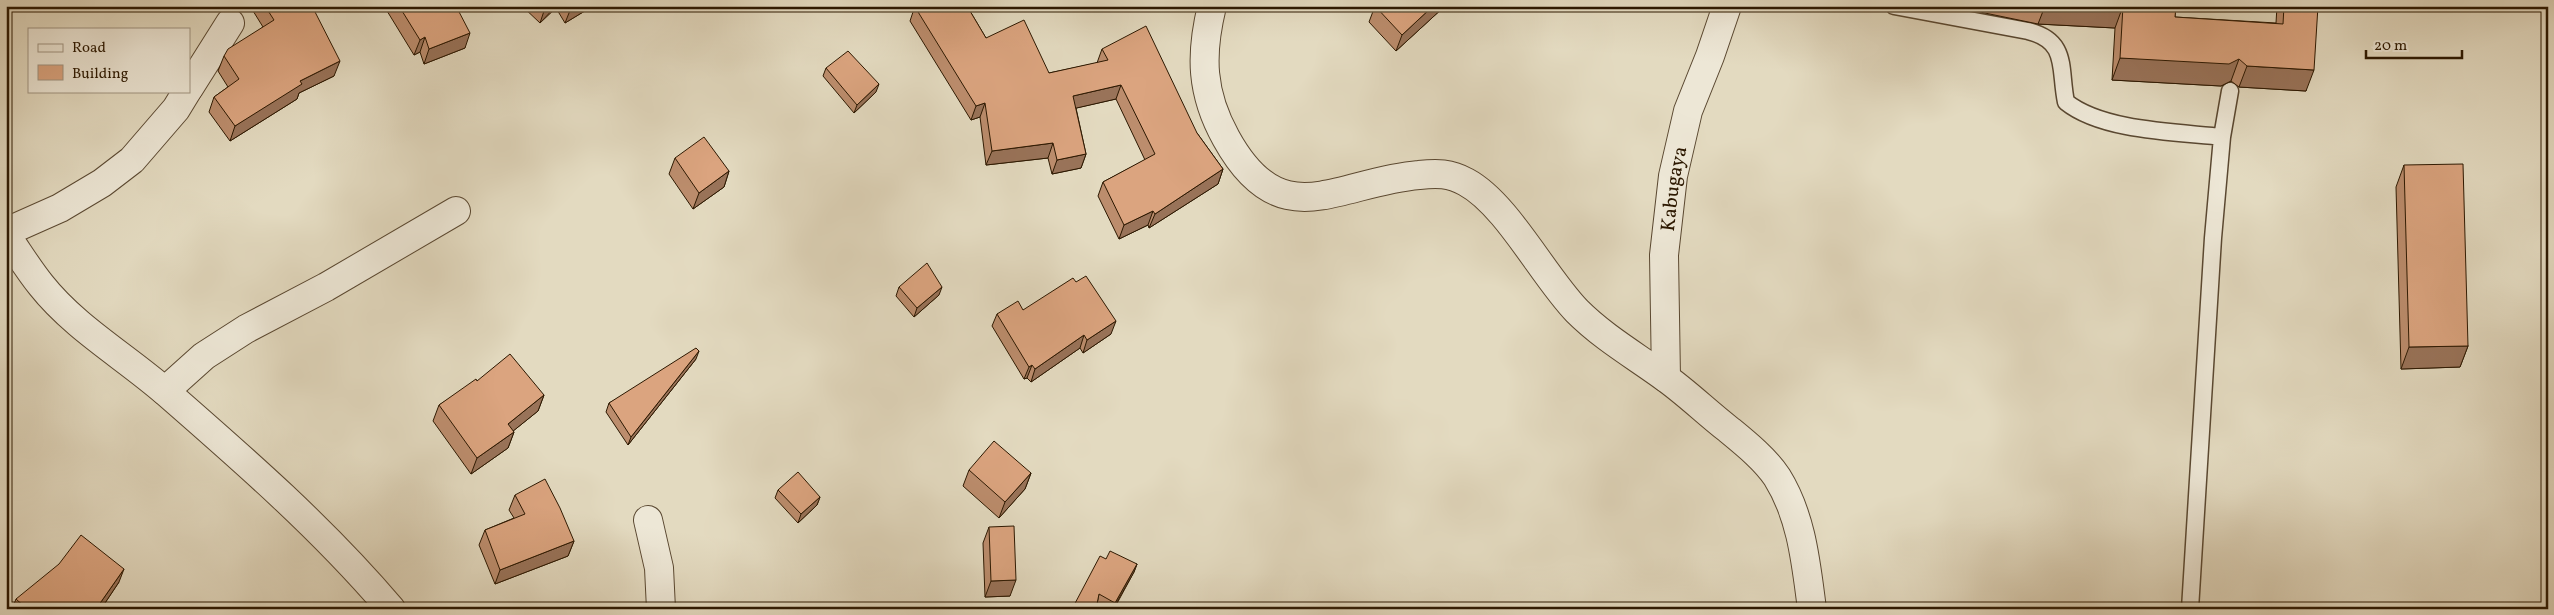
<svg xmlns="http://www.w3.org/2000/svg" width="2554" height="615" viewBox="0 0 2554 615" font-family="Vollkorn,serif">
	<rect width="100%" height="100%" fill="#e3dac0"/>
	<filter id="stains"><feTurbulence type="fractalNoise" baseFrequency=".004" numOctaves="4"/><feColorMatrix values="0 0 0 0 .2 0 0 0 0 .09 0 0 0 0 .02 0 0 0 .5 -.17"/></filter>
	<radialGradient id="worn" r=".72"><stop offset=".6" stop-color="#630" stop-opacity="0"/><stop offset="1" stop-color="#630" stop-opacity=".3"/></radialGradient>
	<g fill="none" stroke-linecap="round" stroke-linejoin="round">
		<g stroke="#5a4831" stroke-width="19">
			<path id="lane" d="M 1894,6 L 2028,31 C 2069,41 2059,69 2066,102 C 2102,131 2176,132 2222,137
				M 2190,609 L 2213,238 L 2222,137 L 2230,91"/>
		</g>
		<g stroke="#5a4831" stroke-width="30">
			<g id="street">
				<path d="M 1212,6 C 1200,55 1201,93 1226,138 C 1281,238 1336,182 1419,175 C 1437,173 1450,173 1466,182 C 1507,204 1543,276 1577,311 C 1603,337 1634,355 1663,376 C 1686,392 1706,412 1728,429 C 1745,443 1765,459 1777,477 C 1802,517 1806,564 1812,609"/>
				<path d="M 189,88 L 230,23"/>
				<path d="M 6,232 L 60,208 L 102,183 L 132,160 L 176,109 L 187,91"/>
				<path d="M 6,235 C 18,252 28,269 41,285 C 75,328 126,357 167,393 C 245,461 323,529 391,609"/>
				<path id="s1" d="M 1666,378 L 1664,255 L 1673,176 L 1688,111 L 1710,56 L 1727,6"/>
				<path d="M 165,391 L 204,356 L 246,329 L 326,287 L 456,211"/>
				<path d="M 648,520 L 659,568 L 661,609"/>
			</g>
		</g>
		<use href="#lane" stroke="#ede7d6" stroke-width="16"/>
		<use href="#street" stroke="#ede7d6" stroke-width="28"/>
	</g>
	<path fill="#bc8d6d" stroke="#2c1801" d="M 250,6 L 312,6 L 334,76 L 299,93 L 297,99 L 230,141 L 209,112 L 214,97 L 228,87 L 218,71 L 224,56 L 263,27 Z
		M 384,6 L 456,6 L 465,48 L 424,64 L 420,52 L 414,55 Z
		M 522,6 L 593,6 L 565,23 L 556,8 L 540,23 Z
		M 909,6 L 967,6 L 986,38 L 1049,73 L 1097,63 L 1102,49 L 1197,133 L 1223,169 L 1218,184 L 1149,228 L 1148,225 L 1119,239 L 1098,196 L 1103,182 L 1145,160 L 1116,99 L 1076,108 L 1086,154 L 1081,168 L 1052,174 L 1048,158 L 986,165 L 980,117 L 971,120 L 910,21 L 913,12 Z
		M 1375,6 L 1445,6 L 1396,51 L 1369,22 Z
		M 1951,6 L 2176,6 L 2175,17 L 2276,23 L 2277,6 L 2318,6 L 2306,91 L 2239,87 L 2231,81 L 2221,86 L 2112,80 L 2115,28 L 2038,24 Z
		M 826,68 L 876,92 L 854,113 L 823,76 Z
		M 675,158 L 729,171 L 724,187 L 693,209 L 669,174 Z
		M 2404,165 L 2468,346 L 2460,367 L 2401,369 L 2396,187 Z
		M 899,287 L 939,295 L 914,317 L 896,296 Z
		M 1023,310 L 1111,334 L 1083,353 L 1080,348 L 1031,382 L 1027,378 L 1024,379 L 992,326 L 997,314 Z
		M 696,359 L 628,445 L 606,412 L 609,403 Z
		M 477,381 L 544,395 L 538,411 L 513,431 L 514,432 L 508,448 L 471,474 L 433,421 L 439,405 Z
		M 969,470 L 1031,473 L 1025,489 L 999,518 L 963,486 Z
		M 778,490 L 820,497 L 817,505 L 798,523 L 775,498 Z
		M 515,495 L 574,541 L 568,556 L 495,584 L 479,545 L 485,530 L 514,518 L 509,510 Z
		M 989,527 L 1010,596 L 985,597 L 983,543 Z
		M 1106,559 L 1137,564 L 1134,572 L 1114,609 L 1107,609 L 1097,604 Z
		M 119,582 L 101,609 L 12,609 L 16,599 Z"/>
	<path fill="#997359" stroke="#2c1801" d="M 548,6 L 556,6 L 540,23 L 545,8 Z
		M 574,6 L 593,6 L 565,23 L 571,8 Z
		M 1433,6 L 1445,6 L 1396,51 L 1402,35 Z
		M 2045,6 L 2123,6 L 2115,28 L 2038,24 Z
		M 470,33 L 465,48 L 424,64 L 429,49 Z
		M 425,37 L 420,52 L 414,55 L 420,40 Z
		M 2120,58 L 2239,59 L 2231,81 L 2221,86 L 2112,80 Z
		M 340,61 L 334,76 L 299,93 L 297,99 L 230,141 L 235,126 L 300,81 Z
		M 2247,66 L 2314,70 L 2306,91 L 2239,87 Z
		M 879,84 L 876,92 L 854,113 L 857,105 Z
		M 1121,85 L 1116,99 L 1068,110 L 1073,96 Z
		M 985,103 L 980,117 L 971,120 L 976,106 Z
		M 1053,143 L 1048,158 L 986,165 L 992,151 Z
		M 1086,154 L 1081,168 L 1052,174 L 1057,160 Z
		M 1223,169 L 1218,184 L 1149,228 L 1155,214 Z
		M 729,171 L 724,187 L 693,209 L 699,193 Z
		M 1153,211 L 1148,225 L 1119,239 L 1124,225 Z
		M 942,287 L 939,295 L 914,317 L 917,308 Z
		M 1116,321 L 1111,334 L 1083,353 L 1087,340 Z
		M 1084,335 L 1080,348 L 1031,382 L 1035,369 Z
		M 2468,346 L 2460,367 L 2401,369 L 2409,347 Z
		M 699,351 L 696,359 L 628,445 L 631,437 Z
		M 1032,365 L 1027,378 L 1024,379 L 1029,367 Z
		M 544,395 L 538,411 L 502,440 L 508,424 Z
		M 514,432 L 508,448 L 471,474 L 477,458 Z
		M 1031,473 L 1025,489 L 999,518 L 1005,502 Z
		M 820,497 L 817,505 L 798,523 L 801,514 Z
		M 574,541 L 568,556 L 495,584 L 500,570 Z
		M 1137,564 L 1134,572 L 1113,609 L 1115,603 Z
		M 124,569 L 119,582 L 101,609 L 96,609 Z
		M 1016,580 L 1010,596 L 985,597 L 991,581 Z"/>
	<path fill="#dba47f" stroke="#2c1801" d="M 265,6 L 312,6 L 340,61 L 300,81 L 302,84 L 235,126 L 214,97 L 239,79 L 224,56 L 228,49 L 274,20 Z
		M 399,6 L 456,6 L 470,33 L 429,49 L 425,37 L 420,40 Z
		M 916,6 L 967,6 L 986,38 L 1024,20 L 1049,73 L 1108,60 L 1102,49 L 1146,26 L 1197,133 L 1223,169 L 1155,214 L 1153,211 L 1124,225 L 1103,182 L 1155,154 L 1121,85 L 1073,96 L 1086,154 L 1057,160 L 1053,143 L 992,151 L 985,103 L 976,106 L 915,7 Z
		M 1375,6 L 1433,6 L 1402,35 Z
		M 2123,6 L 2176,6 L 2175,17 L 2283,24 L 2284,6 L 2318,6 L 2314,70 L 2247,66 L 2239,59 L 2229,64 L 2120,58 Z
		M 848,51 L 879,84 L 857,105 L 826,68 Z
		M 704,137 L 729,171 L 699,193 L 675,158 Z
		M 2463,164 L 2468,346 L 2409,347 L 2404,165 Z
		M 927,263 L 942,287 L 917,308 L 899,287 Z
		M 1086,276 L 1116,321 L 1087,340 L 1084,335 L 1035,369 L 1032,365 L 1029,367 L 997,314 L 1018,301 L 1023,310 L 1073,278 L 1076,282 Z
		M 696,348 L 699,351 L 631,437 L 609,403 Z
		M 510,354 L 544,395 L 508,424 L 514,432 L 477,458 L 439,405 L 476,379 L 477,381 Z
		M 994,441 L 1031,473 L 1005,502 L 969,470 Z
		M 798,472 L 820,497 L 801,514 L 778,490 Z
		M 545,479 L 560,508 L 574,541 L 500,570 L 485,530 L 525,514 L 515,495 Z
		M 1014,526 L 1016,580 L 991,581 L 989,527 Z
		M 81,535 L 124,569 L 96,609 L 27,609 L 16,599 L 59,564 Z
		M 1110,551 L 1137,564 L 1115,603 L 1099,594 L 1096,609 L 1072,609 L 1100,556 L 1106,559 Z"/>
	<g text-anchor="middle" stroke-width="4" stroke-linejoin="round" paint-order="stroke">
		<g font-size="20" fill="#2c1801" stroke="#ede7d6">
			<text dy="7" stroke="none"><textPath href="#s1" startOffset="190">Kabugaya</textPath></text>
		</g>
	</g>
	<rect width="2554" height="615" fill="none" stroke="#e3dac0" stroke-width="25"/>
	<rect x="8" y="8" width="2539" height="600" fill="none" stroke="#2c1801" stroke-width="2.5"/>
	<rect x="12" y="12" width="2529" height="590" fill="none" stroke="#2c1801"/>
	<rect x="28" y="28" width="162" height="65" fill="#ede7d6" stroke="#a09481"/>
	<rect x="38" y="44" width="25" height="8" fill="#ede7d6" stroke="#a09481"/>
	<text x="72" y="52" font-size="15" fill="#2c1801">Road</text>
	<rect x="38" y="65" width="25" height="15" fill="#dba47f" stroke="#a09481"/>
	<text x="72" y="78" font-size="15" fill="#2c1801">Building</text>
	<path d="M2366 50v8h96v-8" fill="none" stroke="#2c1801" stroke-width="2.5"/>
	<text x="2374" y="50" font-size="15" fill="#2c1801" stroke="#ede7d6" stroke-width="4" paint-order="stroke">20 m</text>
	<rect width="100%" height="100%" filter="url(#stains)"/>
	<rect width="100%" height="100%" fill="url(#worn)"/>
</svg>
